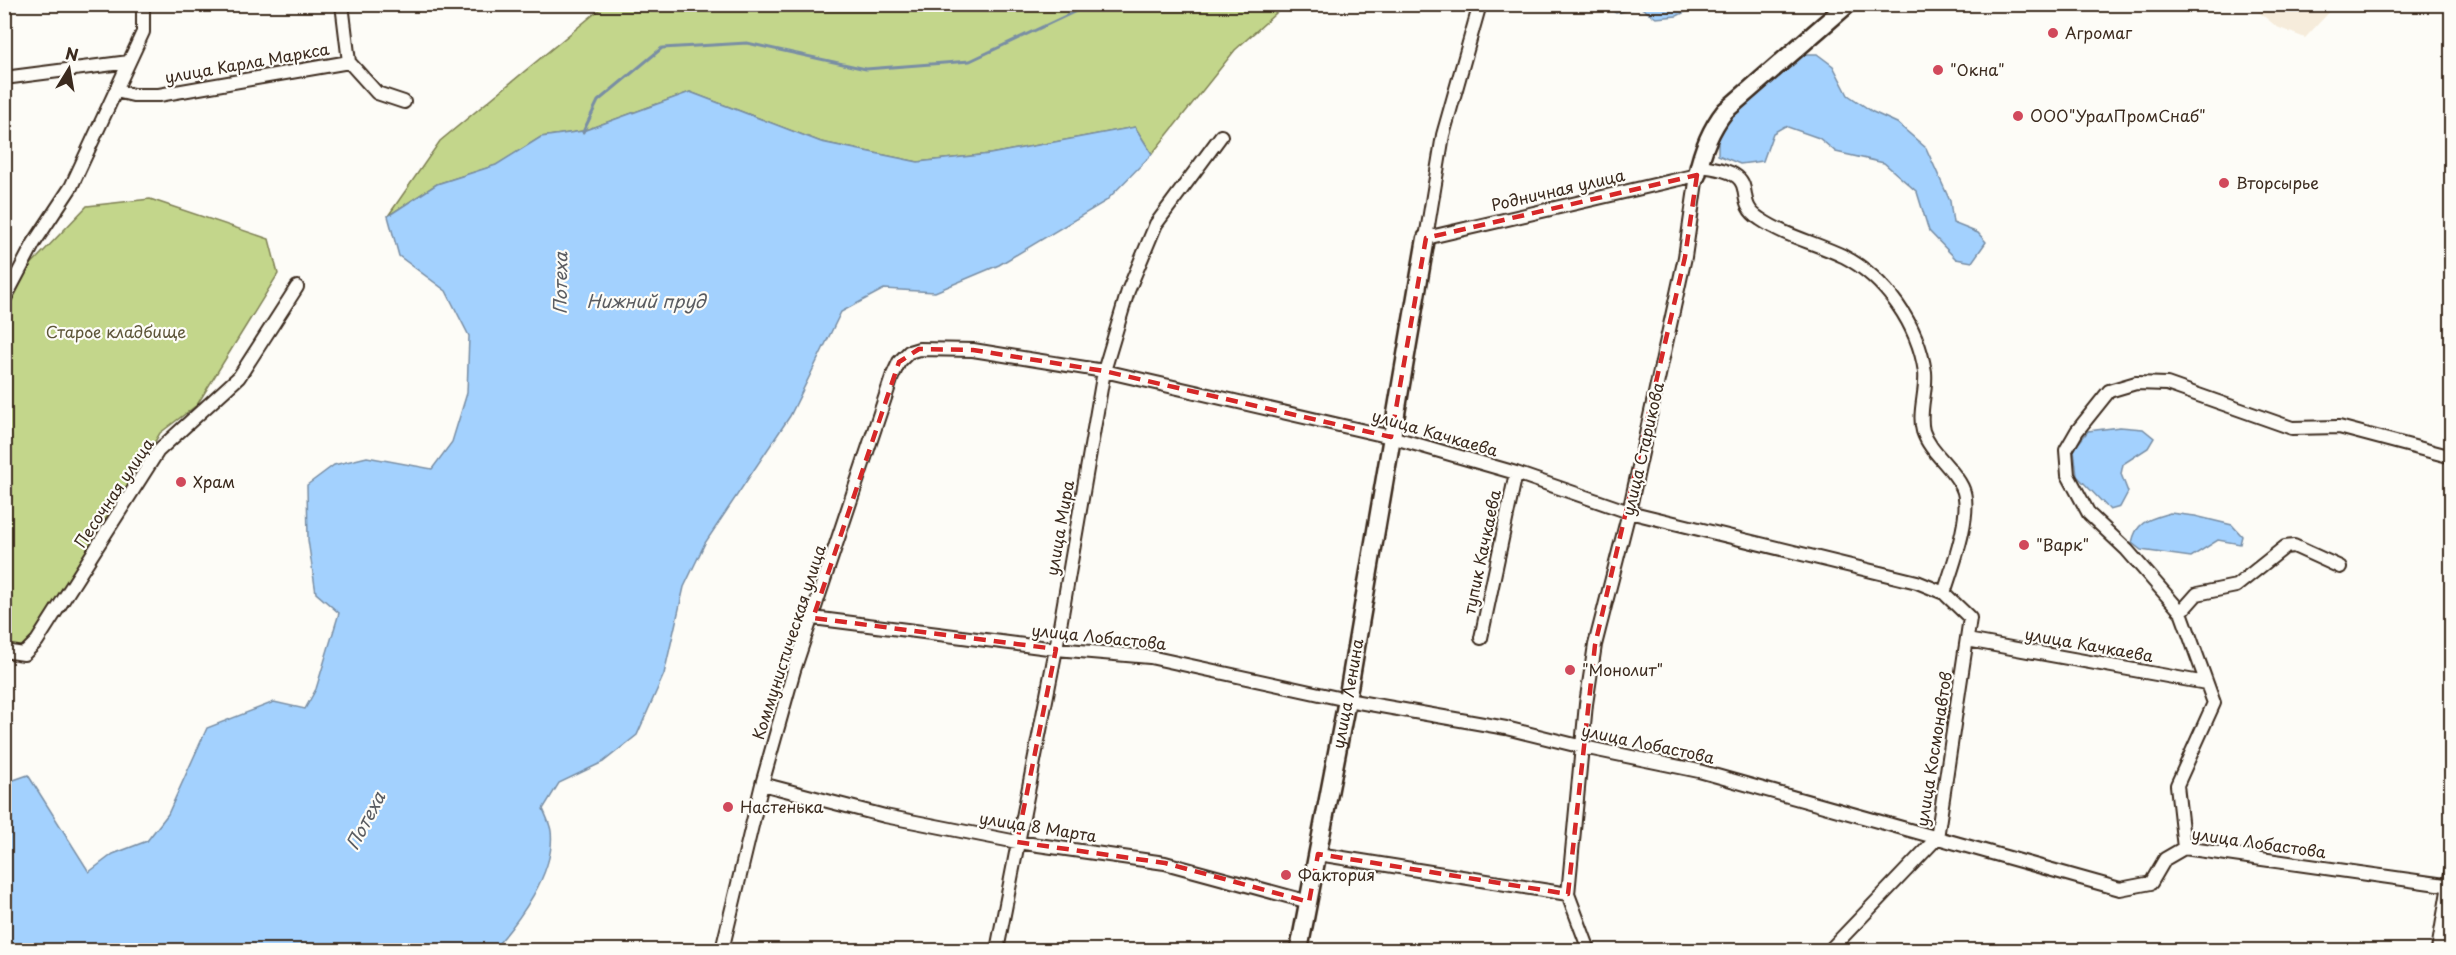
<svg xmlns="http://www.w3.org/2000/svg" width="2456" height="955" viewBox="0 0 2456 955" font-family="'Playpen Sans',sans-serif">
	<rect width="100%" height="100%" fill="#fdfcf7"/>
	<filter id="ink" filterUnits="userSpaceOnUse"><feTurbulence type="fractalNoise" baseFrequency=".0167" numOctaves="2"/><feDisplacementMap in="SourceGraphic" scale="12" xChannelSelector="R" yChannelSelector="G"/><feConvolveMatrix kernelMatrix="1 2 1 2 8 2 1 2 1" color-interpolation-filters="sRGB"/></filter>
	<g filter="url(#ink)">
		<path fill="#f6ecdb" d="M 2250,5 L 2336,5 L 2305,38 L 2277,27 Z"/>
		<path fill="#c3d68b" stroke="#7f8054" stroke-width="1.5" d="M 605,5 L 1285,5 L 1235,50 L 1152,154 L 1135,127 L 990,154 L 918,162 L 821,142 L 690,92 L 583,131 L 541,137 L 497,165 L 437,184 L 388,216 L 440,141 Z
			M 150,199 L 269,239 L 278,274 L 197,405 L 160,433 L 67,591 L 27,645 L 10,650 L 5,647 L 4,308 L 17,279 L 87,206 Z"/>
		<path fill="#a3d1fe" stroke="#798ea4" stroke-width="1.5" d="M 1602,5 L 1682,5 L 1687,11 L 1677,16 L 1656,18 L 1640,7 L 1616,13 Z
			M 1803,54 L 1817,54 L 1833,66 L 1848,95 L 1873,112 L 1897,123 L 1926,148 L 1950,201 L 1953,223 L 1978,233 L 1986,242 L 1972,262 L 1956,259 L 1929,231 L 1917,192 L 1884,163 L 1836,152 L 1819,138 L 1785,126 L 1773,133 L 1763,161 L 1740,164 L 1718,155 L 1718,137 L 1728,119 Z
			M 690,92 L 821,142 L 918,162 L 990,154 L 1135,127 L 1152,154 L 1106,201 L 999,265 L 935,292 L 884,289 L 841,312 L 790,416 L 705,543 L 684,587 L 664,674 L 637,735 L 603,762 L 559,783 L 543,809 C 546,816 550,824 551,831 C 556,872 518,922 493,950 L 5,950 L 5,783 L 28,775 L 89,872 L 113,854 L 147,841 L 168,814 L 207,728 L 274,702 L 305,709 L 316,689 L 339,613 L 316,593 L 308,540 L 307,485 L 334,465 L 367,457 L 432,469 L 452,442 L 467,393 L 469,336 L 446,291 L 399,256 L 388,216 L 437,184 L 496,165 L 541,137 L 583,131 Z
			M 2120,427 L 2143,429 L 2154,438 L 2148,448 L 2123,464 L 2121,474 L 2128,492 L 2120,507 L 2110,510 L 2077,476 L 2074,449 L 2088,431 Z
			M 2170,513 L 2195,516 L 2232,525 L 2242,536 L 2240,544 L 2218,540 L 2191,557 L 2141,550 L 2132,543 C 2136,521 2150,519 2170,513 Z"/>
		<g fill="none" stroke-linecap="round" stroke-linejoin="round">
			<path stroke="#798ea4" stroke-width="3" d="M 583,132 L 598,101 L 662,48 L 747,43 L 866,69 L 970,61 L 1091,4"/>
			<g stroke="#3b2a1e" stroke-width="16">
				<path id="street" d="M 342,4 L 349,62
					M 1480,4 L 1443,135 L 1426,238 L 1697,175 L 1685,257 L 1629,512 L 1595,645 L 1586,704 L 1568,894 L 1589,950
					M 4,78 L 129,62
					M 116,91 L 133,95 L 159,95 L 349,62 L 377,93 L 404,102
					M 1699,166 C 1769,173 1728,199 1760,219 C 1785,236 1816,243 1843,256 C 1886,278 1918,325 1925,372 C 1927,391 1918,412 1923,431 C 1930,453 1952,466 1962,487 C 1974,511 1952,568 1944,593
					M 4,300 L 34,243 L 71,187 L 143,32 L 143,4
					M 2181,612 L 2197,594 L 2236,586 L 2285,547 L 2294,546 L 2340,567
					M 813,618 L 1056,649 L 1150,657 L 1347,700 L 1506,728 L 1583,747 L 1699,771 L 2120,889 L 2151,883 L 2165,859 L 2184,848 L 2452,886
					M 1481,638 L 1516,473
					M 1967,640 L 2206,683
					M 4,651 L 24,654 L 37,641 L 158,451 L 239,377 L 297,287
					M 762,784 L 885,816 L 1017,842 L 1165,863 L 1309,902
					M 2184,848 L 2177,785 L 2214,703 L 2181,612 L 2127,550 L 2089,514 L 2068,475 L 2066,450 L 2077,431 L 2109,391 L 2136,383 L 2167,384 L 2292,428 L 2339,427 L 2452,457
					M 1318,854 L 1568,894
					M 722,950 L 762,784 L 794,670 L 892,377 L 899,362 L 909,352 L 919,349 L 973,350 L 1104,371 L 1391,437 L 1516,473 L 1629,512 L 1917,582 L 1944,593 L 1970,618 L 1937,838 L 1830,950
					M 997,950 L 1056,649 L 1104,371 L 1128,291 L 1156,224 L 1221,136
					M 2438,950 L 2452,867"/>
			</g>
			<g stroke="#3b2a1e" stroke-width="21">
				<g id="secondary">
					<path d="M 1697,175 C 1702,151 1710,130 1725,111 L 1848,4"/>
					<path id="s1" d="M 1299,950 L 1347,700 L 1426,238"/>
				</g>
			</g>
			<use href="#street" stroke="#fdfcf7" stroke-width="12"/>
			<use href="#secondary" stroke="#fdfcf7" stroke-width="16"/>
		</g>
	</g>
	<path fill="none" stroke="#d62828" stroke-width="4.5" stroke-dasharray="12 8" stroke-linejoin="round" d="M 1697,175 L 1685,257 L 1595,645 L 1568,894 L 1318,854 L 1309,902 L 1165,863 L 1017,842 L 1056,649 L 813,618 L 899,362 L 919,349 L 973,350 L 1104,371 L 1391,437 L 1426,238 Z"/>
	<g fill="#d1495b" stroke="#fdfcf7" stroke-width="2">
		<circle cx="2053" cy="33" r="6"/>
		<circle cx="1938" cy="70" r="6"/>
		<circle cx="2018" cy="116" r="6"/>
		<circle cx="2224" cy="183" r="6"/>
		<circle cx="181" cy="482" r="6"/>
		<circle cx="2024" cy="545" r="6"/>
		<circle cx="1570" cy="670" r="6"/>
		<circle cx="728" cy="807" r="6"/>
		<circle cx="1286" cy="875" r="6"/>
	</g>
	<g text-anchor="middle" stroke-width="4.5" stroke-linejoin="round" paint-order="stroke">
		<g font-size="16" fill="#3b2a1e" stroke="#fdfcf7" text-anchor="start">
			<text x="2065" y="39">Агромаг</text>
			<text x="1950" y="76">"Окна"</text>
			<text x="2030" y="122">ООО"УралПромСнаб"</text>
			<text x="2236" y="189">Вторсырье</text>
			<text x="193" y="488">Храм</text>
			<text x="2036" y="551">"Варк"</text>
			<text x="1582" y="676">"Монолит"</text>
			<text x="740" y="813">Настенька</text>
			<text x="1298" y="881">Фактория</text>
		</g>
		<g font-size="16" fill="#3b2a1e" stroke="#fdfcf7">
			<text transform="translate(247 63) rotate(-10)" y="6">улица Карла Маркса</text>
			<text transform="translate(1558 190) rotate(-13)" y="6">Родничная улица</text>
			<text transform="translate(1435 433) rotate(16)" y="6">улица Качкаева</text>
			<text transform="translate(1643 449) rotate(-77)" y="6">улица Старикова</text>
			<text transform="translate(114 493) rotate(-56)" y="6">Песочная улица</text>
			<text transform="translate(1060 528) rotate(-80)" y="6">улица Мира</text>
			<text transform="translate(1482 552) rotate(-78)" y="6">тупик Качкаева</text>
			<text transform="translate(1099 637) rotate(6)" y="6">улица Лобастова</text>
			<text transform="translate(789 642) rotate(-72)" y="6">Коммунистическая улица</text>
			<text transform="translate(2089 645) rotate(10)" y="6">улица Качкаева</text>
			<text dy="6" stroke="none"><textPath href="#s1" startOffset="261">улица Ленина</textPath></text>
			<text transform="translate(1648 744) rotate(12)" y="6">улица Лобастова</text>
			<text transform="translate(1934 749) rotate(-81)" y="6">улица Космонавтов</text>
			<text transform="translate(1038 827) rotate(9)" y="6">улица 8 Марта</text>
			<text transform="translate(2259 843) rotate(8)" y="6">улица Лобастова</text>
		</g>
		<g font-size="16" fill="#5d5539" stroke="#fdfcf7">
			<text x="116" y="338">Старое кладбище</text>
		</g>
		<g font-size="18" font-style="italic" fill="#5a5c61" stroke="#fdfcf7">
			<text transform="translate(561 283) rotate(-89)" y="6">Потеха</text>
			<text x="646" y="308">Нижний пруд</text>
			<text transform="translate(366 821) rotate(-62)" y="6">Потеха</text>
		</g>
	</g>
	<rect width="2456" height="955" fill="none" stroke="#fdfcf7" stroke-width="24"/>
	<rect x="12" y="12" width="2432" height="931" fill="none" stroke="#3b2a1e" stroke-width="2" filter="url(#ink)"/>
	<g transform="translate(69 69) rotate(11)" stroke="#fdfcf7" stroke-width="4.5" paint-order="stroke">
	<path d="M0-4.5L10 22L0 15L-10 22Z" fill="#3b2a1e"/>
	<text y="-9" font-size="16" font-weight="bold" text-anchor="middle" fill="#3b2a1e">N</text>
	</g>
</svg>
